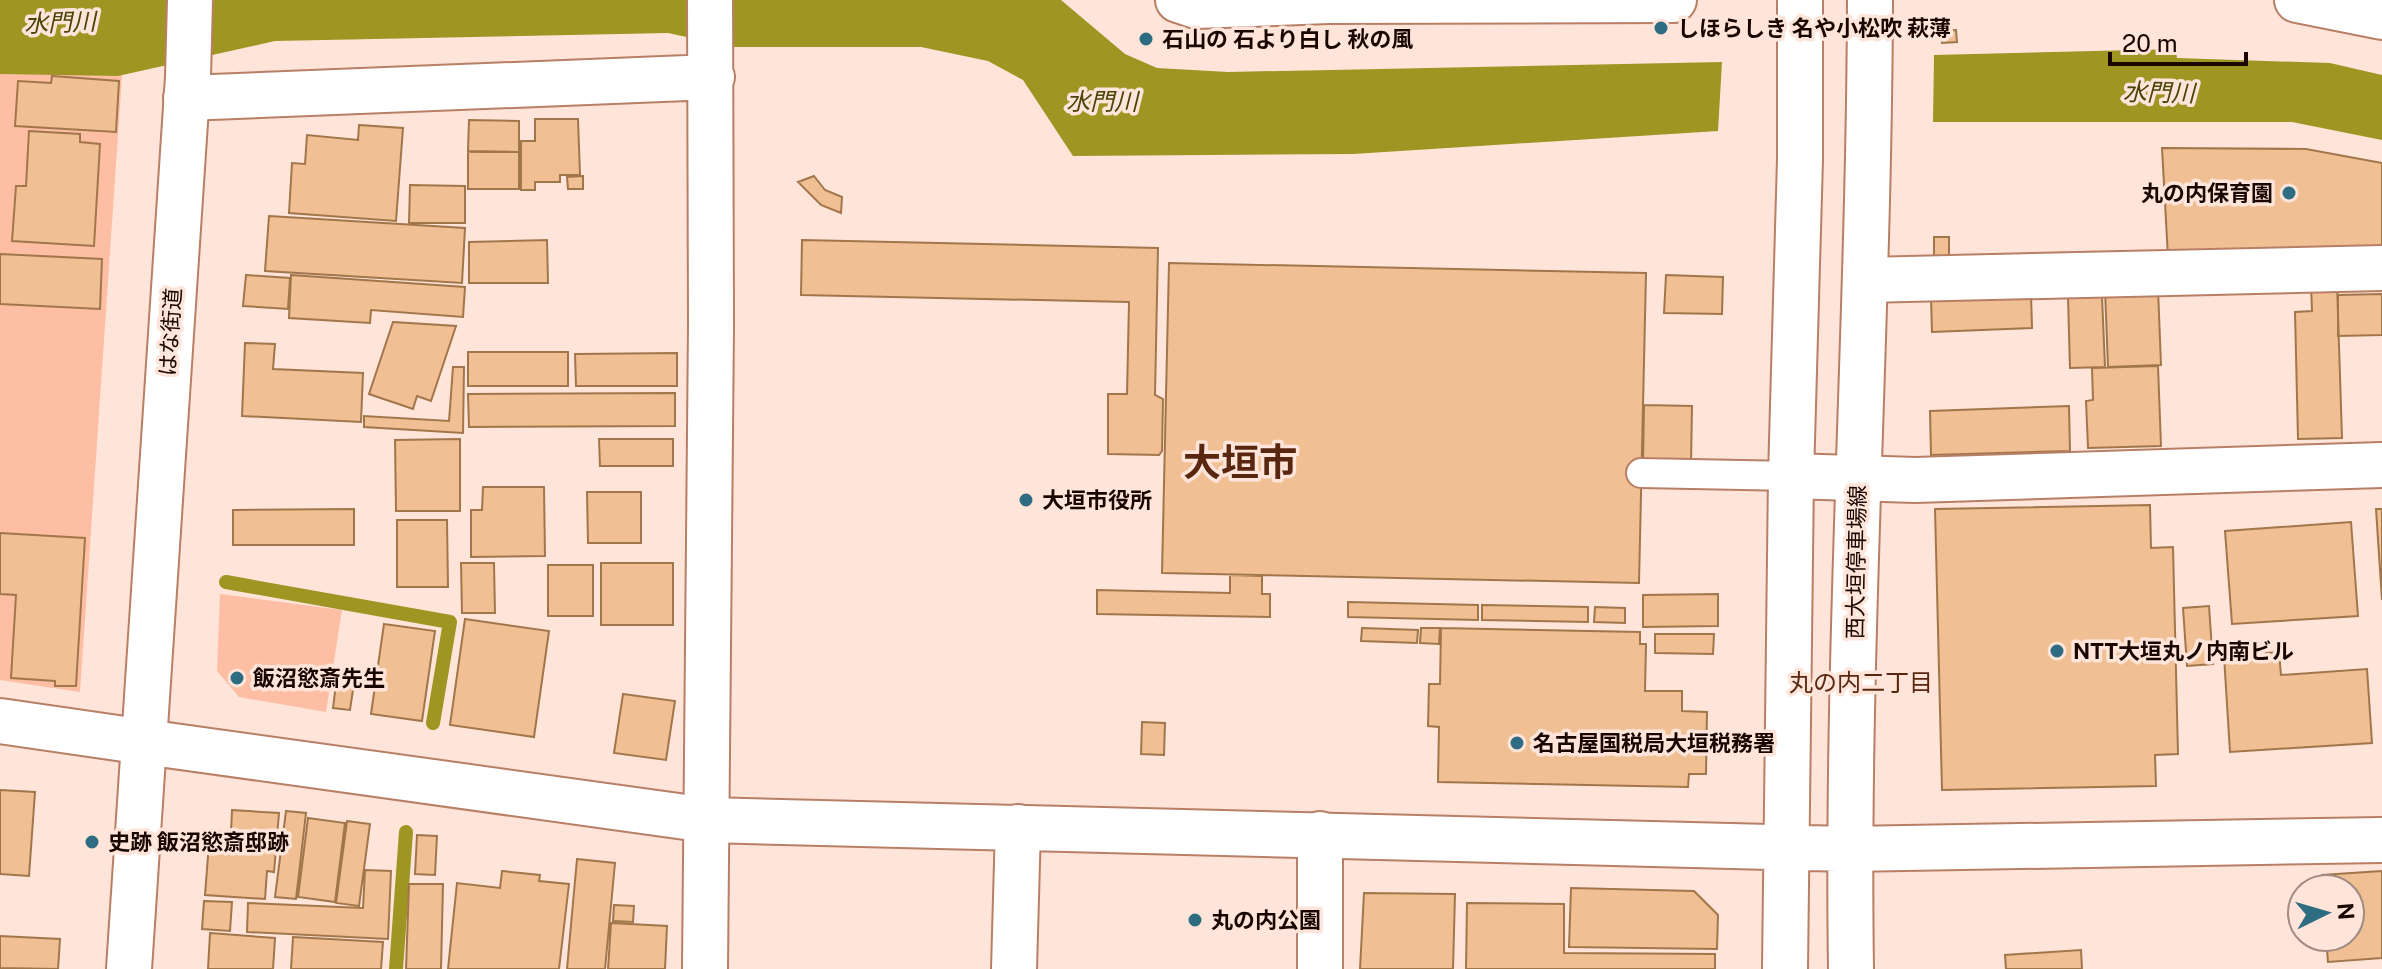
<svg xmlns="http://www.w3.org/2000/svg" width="2382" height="969" viewBox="0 0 2382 969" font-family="'Public Sans','Noto Sans JP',sans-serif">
	<rect width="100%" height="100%" fill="#fee4d9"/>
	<path fill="#fdbea3" d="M 0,0 L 123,0 L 122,76 L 80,692 L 0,680 Z
		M 220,594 L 342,610 L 326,712 L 239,697 L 217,671 Z"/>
	<path fill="#9f9523" d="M 0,0 L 1061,0 L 1125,54 L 1157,68 L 1228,72 L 1722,62 L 1718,131 L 1353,154 L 1073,156 L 1023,80 L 988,61 L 921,47 L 733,47 L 668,33 L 275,41 L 118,76 L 0,74 Z
		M 2176,49 L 2177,58 L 2330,63 L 2382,75 L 2382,140 L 2292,122 L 1933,122 L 1934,55 Z"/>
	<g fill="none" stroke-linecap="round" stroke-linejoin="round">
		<path stroke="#9f9523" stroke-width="14" d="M 226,582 L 450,622 L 433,723
			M 396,969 L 406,832"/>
	</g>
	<path fill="#f0bf93" stroke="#a2764b" stroke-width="2" d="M 1956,30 L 1957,42 L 1942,43 L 1941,31 Z
		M 52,76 L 119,81 L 116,132 L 15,126 L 18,81 L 51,83 Z
		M 535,119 L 578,119 L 580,175 L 560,175 L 560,182 L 535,182 L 535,190 L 521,190 L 521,141 L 535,141 Z
		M 469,120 L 519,121 L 519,152 L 468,151 Z
		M 359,125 L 403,128 L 396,221 L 289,213 L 292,163 L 305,164 L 307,135 L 358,140 Z
		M 29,131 L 80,134 L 80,142 L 100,144 L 94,246 L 12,241 L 16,186 L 26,186 Z
		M 2162,148 L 2306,149 L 2382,163 L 2382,253 L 2168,257 Z
		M 468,152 L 519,152 L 519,189 L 468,189 Z
		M 583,176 L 583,189 L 568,189 L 567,177 Z
		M 814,176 L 825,190 L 842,197 L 841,213 L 821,205 L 798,182 Z
		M 410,185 L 465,186 L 465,223 L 409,223 Z
		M 269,216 L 465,228 L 462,283 L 265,271 Z
		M 1934,237 L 1949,237 L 1949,257 L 1934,257 Z
		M 547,240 L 548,283 L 469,283 L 469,242 Z
		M 802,240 L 1158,248 L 1155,395 L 1163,399 L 1162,451 L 1159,455 L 1108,454 L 1108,394 L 1127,394 L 1129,302 L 801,295 Z
		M 0,254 L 102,259 L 100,309 L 0,304 Z
		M 1169,263 L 1646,273 L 1639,583 L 1162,573 Z
		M 246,275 L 290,278 L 288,309 L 243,306 Z
		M 291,275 L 465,287 L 463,317 L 371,310 L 370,323 L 289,318 Z
		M 1666,275 L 1723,277 L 1722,314 L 1664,313 Z
		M 2337,284 L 2342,438 L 2298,439 L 2295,312 L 2312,311 L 2311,285 Z
		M 2158,289 L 2161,365 L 2108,367 L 2105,290 Z
		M 2031,294 L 2032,328 L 1932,332 L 1931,297 Z
		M 2382,294 L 2382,335 L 2338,336 L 2338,295 Z
		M 2102,296 L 2105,367 L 2070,368 L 2068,297 Z
		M 393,322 L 456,326 L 431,401 L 417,396 L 413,409 L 369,394 Z
		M 245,343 L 275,344 L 273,369 L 363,373 L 361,422 L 242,416 Z
		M 468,352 L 568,352 L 568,386 L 468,386 Z
		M 677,353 L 677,386 L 576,386 L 575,354 Z
		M 2158,366 L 2161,446 L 2088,448 L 2086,401 L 2093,400 L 2092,368 Z
		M 453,367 L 464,367 L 463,433 L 364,427 L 364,416 L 449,421 Z
		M 675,393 L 675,426 L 469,427 L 468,394 Z
		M 1644,405 L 1692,406 L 1691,465 L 1643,464 Z
		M 2069,406 L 2070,451 L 1931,455 L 1930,411 Z
		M 460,439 L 460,511 L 396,511 L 395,440 Z
		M 599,439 L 673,439 L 673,466 L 600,466 Z
		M 483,487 L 544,487 L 545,556 L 471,557 L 471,510 L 482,510 Z
		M 587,492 L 641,492 L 641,543 L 588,543 Z
		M 2150,505 L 2151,548 L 2173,547 L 2178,754 L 2155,755 L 2156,786 L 1942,790 L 1935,509 Z
		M 354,509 L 354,545 L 233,545 L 233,510 Z
		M 2376,509 L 2382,509 L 2382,600 Z
		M 397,520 L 447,520 L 448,587 L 397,587 Z
		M 2351,522 L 2358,616 L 2232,624 L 2225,531 Z
		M 0,533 L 85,538 L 76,686 L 55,686 L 55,681 L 11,678 L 16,595 L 0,594 Z
		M 461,563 L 494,563 L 495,613 L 462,613 Z
		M 601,563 L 673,563 L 673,625 L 601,625 Z
		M 548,565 L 593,565 L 593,616 L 548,616 Z
		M 1230,575 L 1262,576 L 1262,594 L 1270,594 L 1270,617 L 1097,614 L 1097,590 L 1230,593 Z
		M 1718,594 L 1718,626 L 1643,627 L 1643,595 Z
		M 1348,602 L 1478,605 L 1478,620 L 1348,617 Z
		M 1482,605 L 1588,607 L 1588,622 L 1482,620 Z
		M 2209,606 L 2213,664 L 2187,666 L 2183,608 Z
		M 1595,607 L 1625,608 L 1625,623 L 1594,622 Z
		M 465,619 L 549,631 L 534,737 L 450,725 Z
		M 384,624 L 435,631 L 422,721 L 371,714 Z
		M 1362,628 L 1418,630 L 1417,643 L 1361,641 Z
		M 1421,628 L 1440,628 L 1439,644 L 1420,643 Z
		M 1441,628 L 1640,632 L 1640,644 L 1646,644 L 1645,691 L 1682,691 L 1682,711 L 1707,712 L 1706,774 L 1689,774 L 1688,787 L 1438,782 L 1439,727 L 1428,726 L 1429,684 L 1440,684 Z
		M 1655,634 L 1714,634 L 1713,654 L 1655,653 Z
		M 2279,652 L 2281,675 L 2367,669 L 2372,743 L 2230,752 L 2224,656 Z
		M 338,668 L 356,670 L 350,710 L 333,708 Z
		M 623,694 L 675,701 L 666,760 L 614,753 Z
		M 1142,722 L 1165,723 L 1164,755 L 1141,754 Z
		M 0,790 L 35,792 L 29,876 L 0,874 Z
		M 232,810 L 279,813 L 274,872 L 267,871 L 265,899 L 205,895 L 210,830 L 231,832 Z
		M 286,811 L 306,813 L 296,899 L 275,897 Z
		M 308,818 L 345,823 L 335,902 L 298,897 Z
		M 347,821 L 370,824 L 359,906 L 336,903 Z
		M 417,835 L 437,836 L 435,875 L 415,874 Z
		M 577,859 L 615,863 L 605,969 L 567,969 Z
		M 365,870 L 391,871 L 388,939 L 247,932 L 248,903 L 363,908 Z
		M 502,871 L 540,875 L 539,881 L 569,884 L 559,969 L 448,969 L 457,883 L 500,888 Z
		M 2382,871 L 2382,958 L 2328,962 L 2326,937 L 2350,937 L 2350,889 L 2323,889 L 2322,875 Z
		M 409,884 L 443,884 L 441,969 L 406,969 Z
		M 1571,888 L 1694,891 L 1718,915 L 1717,949 L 1569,947 Z
		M 1364,893 L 1455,894 L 1453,969 L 1360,969 Z
		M 204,901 L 232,902 L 230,931 L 202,929 Z
		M 1467,903 L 1564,904 L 1564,953 L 1715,954 L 1715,969 L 1466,969 Z
		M 614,905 L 634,906 L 633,922 L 613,921 Z
		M 611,923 L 667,926 L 665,969 L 608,969 Z
		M 210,933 L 275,938 L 273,969 L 208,969 Z
		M 0,936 L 60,939 L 58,969 L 0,968 Z
		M 293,937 L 383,942 L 381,969 L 291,969 Z
		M 2081,950 L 2082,969 L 2006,969 L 2005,955 Z"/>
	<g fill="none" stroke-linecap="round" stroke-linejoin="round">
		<g stroke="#b87f66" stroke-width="32">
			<path id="lane" d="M 1641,473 L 1791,476"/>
		</g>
		<g stroke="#b87f66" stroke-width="48">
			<path id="street" d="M 1178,0 L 1196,6 L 1328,1 L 1674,0
				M 2297,0 L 2382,17
				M 186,98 L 712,77
				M 1865,280 L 2382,268
				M 1791,476 L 1915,480 L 2382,465
				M 0,721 L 145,742
				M 1320,834 L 1320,969
				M 1848,849 L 2382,840
				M 705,969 L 711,325 L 710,0"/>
		</g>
		<g stroke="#b87f66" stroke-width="48">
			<path id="secondary" d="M 145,742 L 707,820 L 1848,849
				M 129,969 L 188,77 L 190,0
				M 1014,969 L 1018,827
				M 1785,969 L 1791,476 L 1800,159 L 1800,0
				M 1851,969 C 1846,646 1869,323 1870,0"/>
		</g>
		<use href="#lane" stroke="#fff" stroke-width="28"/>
		<use href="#street" stroke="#fff" stroke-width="44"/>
		<use href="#secondary" stroke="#fff" stroke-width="44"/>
	</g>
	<g fill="#2e6c82" stroke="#fee4d9" stroke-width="3">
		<circle cx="1661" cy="28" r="8"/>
		<circle cx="1146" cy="39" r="8"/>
		<circle cx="2289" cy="193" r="8"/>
		<circle cx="1026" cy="500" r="8"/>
		<circle cx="2057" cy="651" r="8"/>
		<circle cx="237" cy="678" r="8"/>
		<circle cx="1517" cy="743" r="8"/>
		<circle cx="92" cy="842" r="8"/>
		<circle cx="1195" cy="920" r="8"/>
	</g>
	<g text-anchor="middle" stroke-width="7" stroke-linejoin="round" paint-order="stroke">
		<g font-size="22" font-weight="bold" fill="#190601" stroke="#fee4d9" text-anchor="start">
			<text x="1677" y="36">しほらしき 名や小松吹 萩薄</text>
			<text x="1162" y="47">石山の 石より白し 秋の風</text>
			<text x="2273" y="201" text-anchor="end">丸の内保育園</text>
			<text x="1042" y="508">大垣市役所</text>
			<text x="2073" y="659">NTT大垣丸ノ内南ビル</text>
			<text x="253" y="686">飯沼慾斎先生</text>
			<text x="1533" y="751">名古屋国税局大垣税務署</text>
			<text x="108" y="850">史跡 飯沼慾斎邸跡</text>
			<text x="1211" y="928">丸の内公園</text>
		</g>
		<g font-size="22" fill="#190601" stroke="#fee4d9">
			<text transform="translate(170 332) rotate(-86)" y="8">はな街道</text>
			<text transform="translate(1856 562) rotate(-89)" y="8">西大垣停車場線</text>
		</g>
		<g font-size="24" font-style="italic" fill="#494407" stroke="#fee4d9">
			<text transform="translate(60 23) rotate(-2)" y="8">水門川</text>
			<text transform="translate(2159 93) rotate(1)" y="8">水門川</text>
			<text x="1102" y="110">水門川</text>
		</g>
		<g font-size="24" fill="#592710" stroke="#fee4d9">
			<text x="1861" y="691">丸の内二丁目</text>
		</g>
		<g font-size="38" font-weight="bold" fill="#592710" stroke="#fee4d9">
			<text x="1240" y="476">大垣市</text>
		</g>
	</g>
	<g transform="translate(2326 913) rotate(85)"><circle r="38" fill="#fee4d9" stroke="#a28b83" stroke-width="2"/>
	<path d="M0-6L14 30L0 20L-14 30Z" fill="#2e6c82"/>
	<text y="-12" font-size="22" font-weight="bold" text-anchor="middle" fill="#190601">N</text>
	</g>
	<path d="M2110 52v12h136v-12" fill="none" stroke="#190601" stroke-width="4"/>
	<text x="2122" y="52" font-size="24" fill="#190601" stroke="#fee4d9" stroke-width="6" paint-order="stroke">20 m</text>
</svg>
